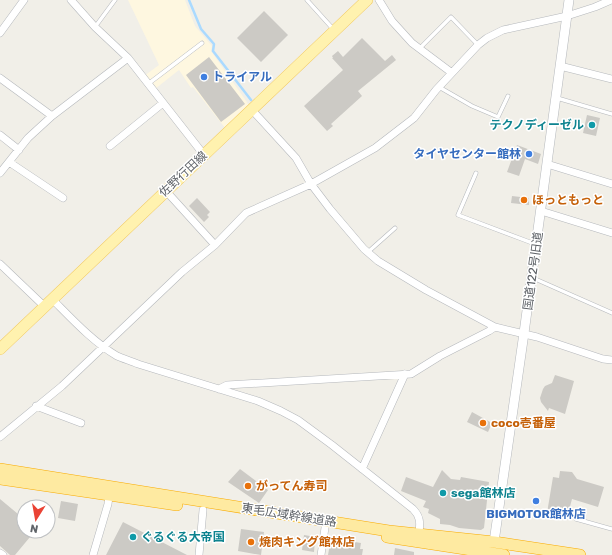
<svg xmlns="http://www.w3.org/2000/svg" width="612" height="555" viewBox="0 0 612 555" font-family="Rubik,'Noto Sans JP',sans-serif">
	<rect width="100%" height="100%" fill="#f1efe8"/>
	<path fill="#fef7e0" d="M 128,0 L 185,0 L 195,26 L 212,46 L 211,51 L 249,105 L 225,128 L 193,87 L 191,88 L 179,70 L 155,89 L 144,76 L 159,65 Z"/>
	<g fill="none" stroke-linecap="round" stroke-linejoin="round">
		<path stroke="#aadaff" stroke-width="2.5" d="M 189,0 L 201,29 L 214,44 L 213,51 L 251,100"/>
	</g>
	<path fill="#cccac5" d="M 264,11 L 288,35 L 261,62 L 237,38 Z
		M 362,38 L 385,61 L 392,55 L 396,60 L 358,91 L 362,96 L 331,124 L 333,126 L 327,131 L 304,106 L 343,70 L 332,58 L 333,58 L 332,56 L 338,51 L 343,57 Z
		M 209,57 L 245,104 L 221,122 L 186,75 Z
		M 587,115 L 600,118 L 596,136 L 583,133 Z
		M 517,145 L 541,154 L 538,164 L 525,159 L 519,176 L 507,172 Z
		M 512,196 L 529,198 L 529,205 L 511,203 Z
		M 197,198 L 210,212 L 207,215 L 209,217 L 204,222 L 189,206 Z
		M 555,375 L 574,381 L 565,414 L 549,408 L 548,411 L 541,402 L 540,398 L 543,389 L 545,386 L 552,383 Z
		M 472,412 L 492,423 L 488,432 L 467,422 Z
		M 240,469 L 268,490 L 259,503 L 228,482 Z
		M 442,470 L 451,479 L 460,480 L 461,477 L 489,482 L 484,528 L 481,530 L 459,528 L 450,525 L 440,524 L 440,519 L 428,513 L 429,509 L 423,507 L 426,501 L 401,491 L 406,477 L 433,487 Z
		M 560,471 L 572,472 L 577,479 L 604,487 L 598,507 L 572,499 L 567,518 L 547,513 L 553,477 L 559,478 Z
		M 0,499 L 24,519 L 24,531 L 35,531 L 15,555 L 10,555 L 0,546 Z
		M 61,501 L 78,504 L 75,521 L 58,518 Z
		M 123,522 L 187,555 L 106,555 Z
		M 241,529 L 264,532 L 261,555 L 238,551 Z
		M 304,535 L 310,536 L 315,540 L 314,552 L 302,550 Z
		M 331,538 L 361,543 L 360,549 L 363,549 L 362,555 L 328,555 Z
		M 395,548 L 414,552 L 414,555 L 394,555 Z"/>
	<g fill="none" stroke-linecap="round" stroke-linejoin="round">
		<g stroke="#b5b8bc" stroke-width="4.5">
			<path id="service" d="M 307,0 L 334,30
				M 95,27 L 115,0
				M 419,49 L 451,17 L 478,45
				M 148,84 L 202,43
				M 439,87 L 472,106 L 498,117 L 508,96
				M 557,98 L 612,114
				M 476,173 L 458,215 L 535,244
				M 368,252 L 395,228
				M 533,278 L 612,313
				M 576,519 L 612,529"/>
		</g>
		<g stroke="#b5b8bc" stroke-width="8">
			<path id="minor" d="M 71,0 L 95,27 L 128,58 L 204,155
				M 379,0 L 392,21 L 412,43 L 452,73
				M 0,33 L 24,0
				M 560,66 L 612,79
				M 0,78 L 52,116
				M 252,110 L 296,158 L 311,184 L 330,209 L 364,249 L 378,261 L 426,290 L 495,327 L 537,337 L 603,359 L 612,360
				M 0,135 L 19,150
				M 110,146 L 163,103
				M 9,162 L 63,198
				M 547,164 L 612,184
				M 0,173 L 28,138 L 52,116 L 128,58
				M 166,191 L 215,245
				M 541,211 L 612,233
				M 0,264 L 44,306
				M 52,299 C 72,319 92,341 117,356 C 124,359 131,361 138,364 L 258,401 L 281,411 L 298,420 L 332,445 L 413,509 C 421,517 420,523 419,534
				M 219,389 L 227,385 L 411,374 L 440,356 L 489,331 L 495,327
				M 36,406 L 81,423
				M 0,437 L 62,386 L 182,272 L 215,245 L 246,213 L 311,184 L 375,148 L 414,118 L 436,90 L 478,45 L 487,38 L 503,30 L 567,16 L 595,7 L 611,0
				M 362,469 L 405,374
				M 0,553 L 3,555
				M 93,555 L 108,504 L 109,496
				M 199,555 L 203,510
				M 321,555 L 326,521"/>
		</g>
		<g stroke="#b5b8bc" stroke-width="10">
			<path id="tertiary" d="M 494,542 L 524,333 L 569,0"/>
		</g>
		<g stroke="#f2c960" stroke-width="12">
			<path id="primary" d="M 0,349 L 367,0"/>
		</g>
		<g stroke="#f9ab00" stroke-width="12">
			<path id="trunk" d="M 0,469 L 389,531 L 494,542 L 580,555
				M 0,479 L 177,505
				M 387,537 L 504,555"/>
		</g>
		<use href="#service" stroke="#fff" stroke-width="3.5"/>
		<use href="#minor" stroke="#fff" stroke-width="7"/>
		<use href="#tertiary" stroke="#fff" stroke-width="9"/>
		<use href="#primary" stroke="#fff2af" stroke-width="11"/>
		<use href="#trunk" stroke="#feeaa1" stroke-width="11"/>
	</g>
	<g fill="#3f7fe0" stroke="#fff" stroke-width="1.5">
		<circle cx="204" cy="77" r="4"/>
		<circle cx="529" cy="154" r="4"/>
		<circle cx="536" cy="501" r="4"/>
	</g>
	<g fill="#0f9aa8" stroke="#fff" stroke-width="1.5">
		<circle cx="592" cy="125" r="4"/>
		<circle cx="443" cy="493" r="4"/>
		<circle cx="133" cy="537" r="4"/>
	</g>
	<g fill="#e8710a" stroke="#fff" stroke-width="1.5">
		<circle cx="524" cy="200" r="4"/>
		<circle cx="483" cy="423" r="4"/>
		<circle cx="248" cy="486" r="4"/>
		<circle cx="251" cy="542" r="4"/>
	</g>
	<g text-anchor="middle" stroke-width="3" stroke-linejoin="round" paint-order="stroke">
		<g font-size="12" font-weight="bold" fill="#366cbe" stroke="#fff" text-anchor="start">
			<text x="212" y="81">トライアル</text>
			<text x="521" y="158" text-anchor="end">タイヤセンター館林</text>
			<text x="536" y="518" text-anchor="middle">BIGMOTOR館林店</text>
		</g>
		<g font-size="12" font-weight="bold" fill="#0d838f" stroke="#fff" text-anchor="start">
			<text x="584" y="129" text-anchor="end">テクノディーゼル</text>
			<text x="451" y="497">sega館林店</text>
			<text x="141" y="541">ぐるぐる大帝国</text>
		</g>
		<g font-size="12" fill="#5f6368" stroke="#fff">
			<text transform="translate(183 174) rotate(-43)" y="4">佐野行田線</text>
			<text transform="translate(533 271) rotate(-82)" y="4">国道122号旧道</text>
			<text transform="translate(289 515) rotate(9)" y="4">東毛広域幹線道路</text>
		</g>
		<g font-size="12" font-weight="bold" fill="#c56008" stroke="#fff" text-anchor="start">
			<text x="532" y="204">ほっともっと</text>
			<text x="491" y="427">coco壱番屋</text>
			<text x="256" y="490">がってん寿司</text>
			<text x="259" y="546">焼肉キング館林店</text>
		</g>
	</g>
	<g transform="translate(36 519) rotate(191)"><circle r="19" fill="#ffffff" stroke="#bfc1c3"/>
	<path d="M0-3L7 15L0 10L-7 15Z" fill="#ea4335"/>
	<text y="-6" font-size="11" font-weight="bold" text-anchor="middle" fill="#5f6368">N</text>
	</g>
</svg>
